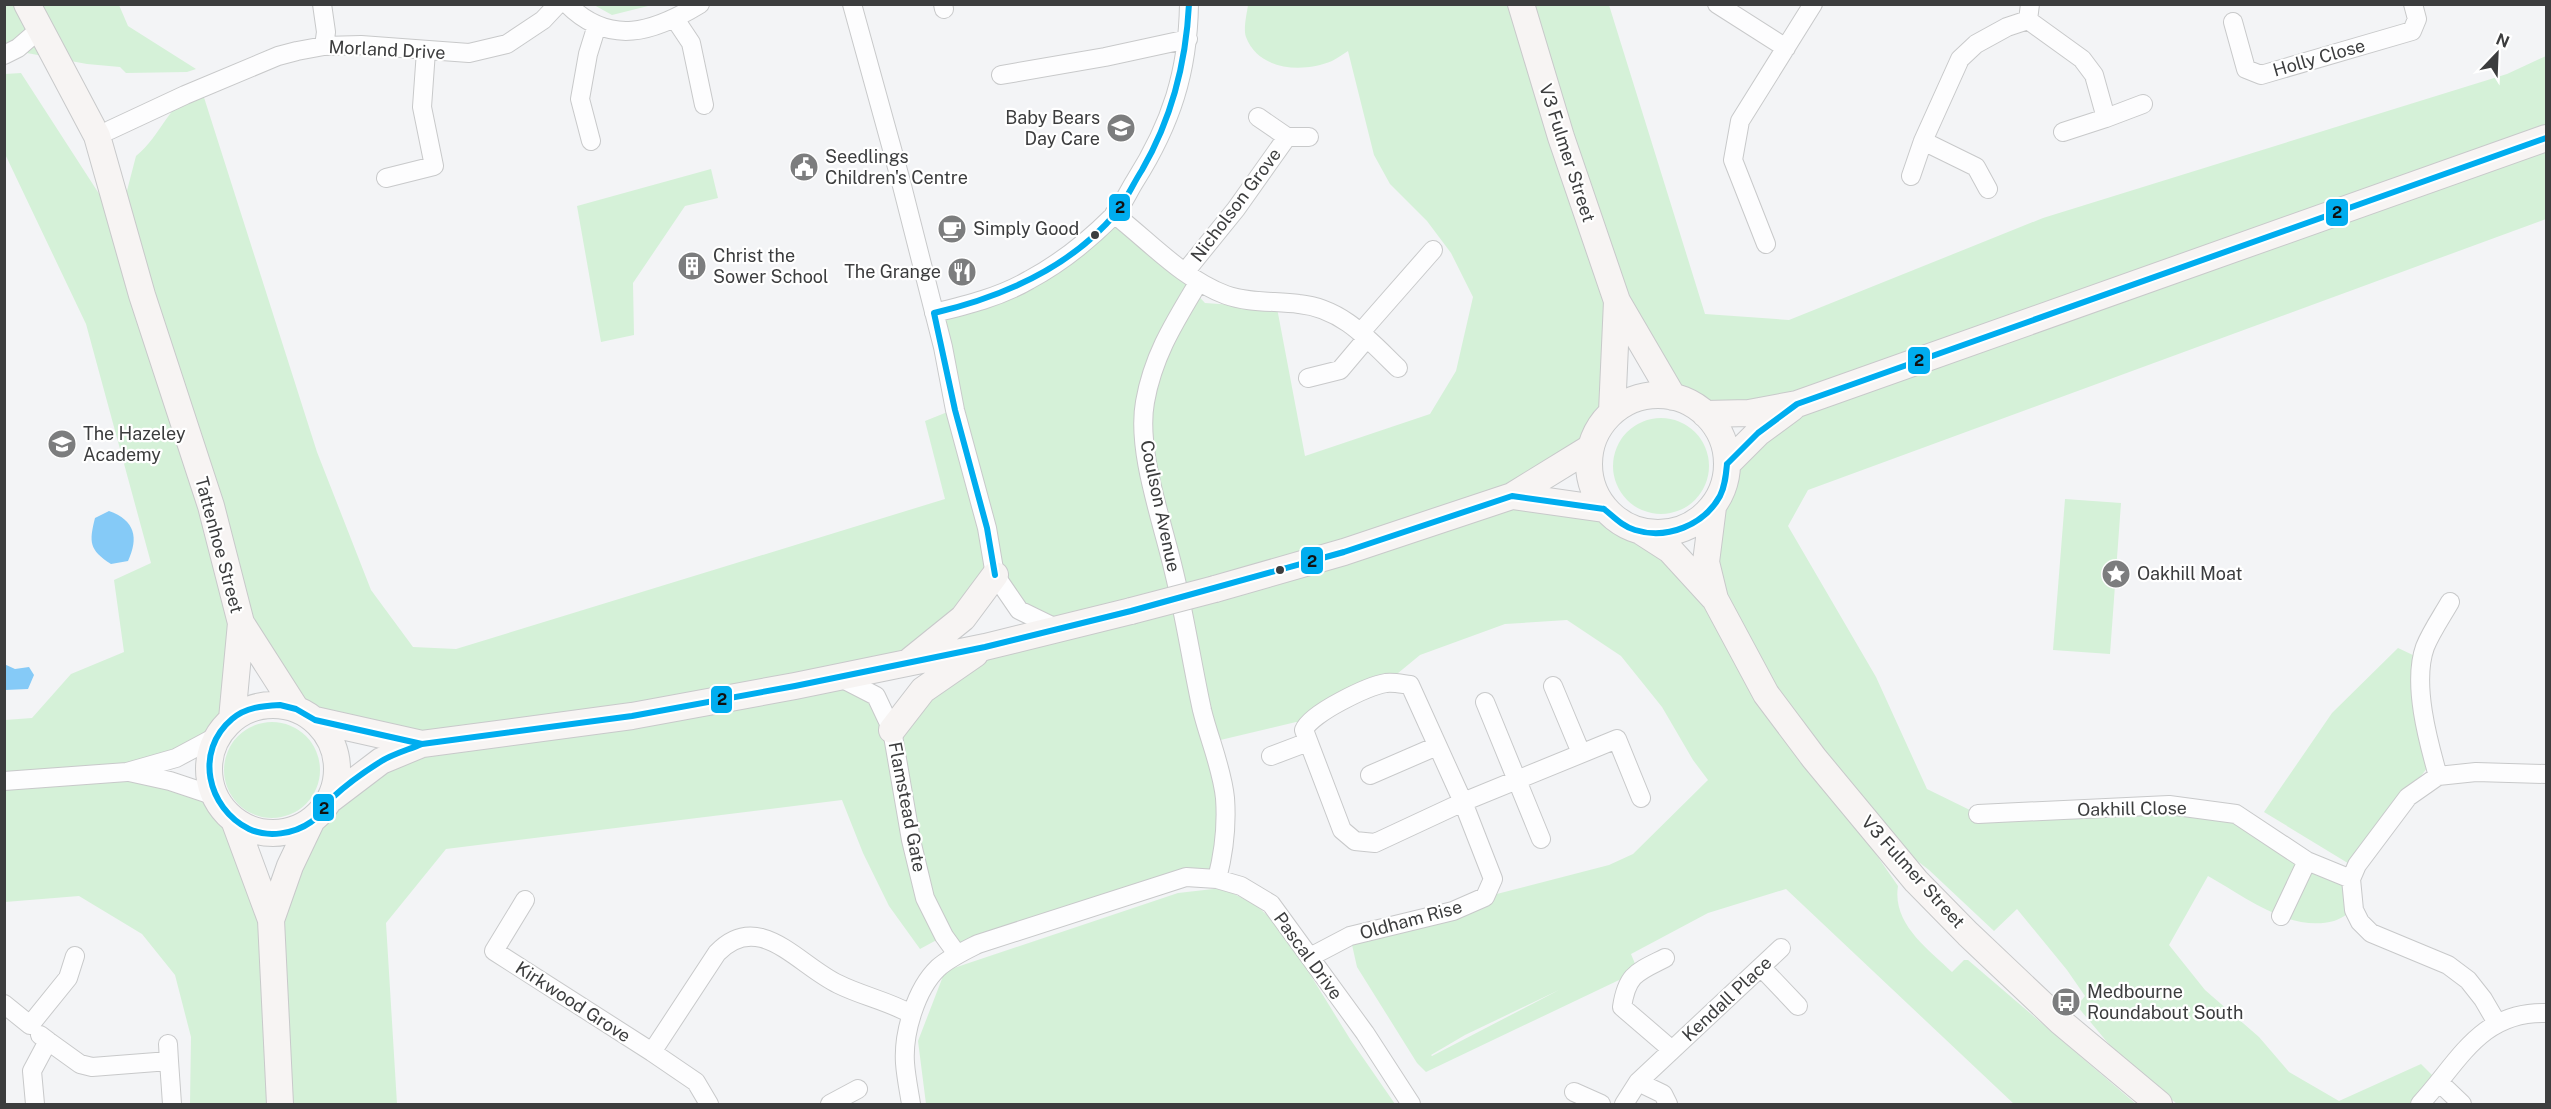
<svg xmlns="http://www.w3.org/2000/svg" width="2551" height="1109" viewBox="0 0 2551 1109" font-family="'Public Sans',sans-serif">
	<rect width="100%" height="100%" fill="#f3f4f6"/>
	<path fill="#d5f1d8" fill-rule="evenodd" d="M 5,5 L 119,5 L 128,26 L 196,69 L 187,72 L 126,73 L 120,67 L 87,64 L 5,49 Z
		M 594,5 L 652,5 L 612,15 Z
		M 1248,5 L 1609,5 L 1705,314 L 1789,320 L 2043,218 L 2507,74 L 2546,56 L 2546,219 L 1808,490 L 1788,526 L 1876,677 L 1927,789 L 1978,814 L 2236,814 L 2351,879 L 2354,910 C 2348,913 2341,919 2334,921 C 2290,933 2244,896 2208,876 L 2169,945 L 2205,990 L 2259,1037 L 2289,1072 L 2339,1101 L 2421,1064 L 2440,1083 L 2420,1104 L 2177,1104 L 2113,1049 L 2077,1006 L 2085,996 L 2067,970 L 2017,909 L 1994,931 L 1929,870 L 1871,825 L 1871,847 L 1898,886 C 1892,924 1928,949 1952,972 L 1964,960 L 1968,960 L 2136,1104 L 2014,1104 L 1786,889 L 1708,913 L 1631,954 L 1638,971 L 1426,1072 L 1417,1063 L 1357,967 L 1350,936 L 1485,897 L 1609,865 L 1633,854 L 1708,780 L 1693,760 L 1662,707 L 1621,656 L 1567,620 L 1505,624 L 1420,655 L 1386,683 L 1306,725 L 1296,722 L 1212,742 L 1225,796 L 1217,879 L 1200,877 L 957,954 L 944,936 L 920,949 L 889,906 L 863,853 L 842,800 L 446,849 L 386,923 L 397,1104 L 190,1104 L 191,1037 L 175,975 L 142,934 L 79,896 L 5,902 L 5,720 L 32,718 L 71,674 L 124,652 L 114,580 L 151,563 L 86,324 L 5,154 L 5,74 L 21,73 L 105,203 L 116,233 L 136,156 C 162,135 168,103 201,88 L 317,452 L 371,590 L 413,647 L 456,649 L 945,499 L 925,421 L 955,409 L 934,313 L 998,295 L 1114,214 L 1140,234 L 1205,303 L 1277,308 L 1305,456 L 1430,414 L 1456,371 L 1473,297 L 1451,253 L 1427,221 L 1390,184 L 1374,155 L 1348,51 C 1343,54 1338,58 1332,61 C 1303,73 1259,71 1246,37 C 1243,29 1247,13 1248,5 ZM 1617,302 L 1673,397 L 1690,403 L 1705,414 L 1796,405 L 1727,464 L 1724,484 L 1713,507 L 1714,598 L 1642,532 L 1622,524 L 1604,509 L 1513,495 L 1590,448 L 1599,427 L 1612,412 ZM 996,576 L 1019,610 L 1057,629 L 985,647 L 892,729 L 876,696 L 840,677 L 958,629 ZM 234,627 L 296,709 L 421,744 L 331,799 L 323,810 L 311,822 L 271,919 L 234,820 L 215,796 L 129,771 L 219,735 L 232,719 ZM 1559,990 L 1432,1056 L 1431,1055 L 1465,1035 Z
		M 711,169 L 718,198 L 685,206 L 633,283 L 634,335 L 601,342 L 577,206 Z
		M1613 466a48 48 0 1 1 96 0a48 48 0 1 1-96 0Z
		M 2065,499 L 2121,503 L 2110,654 L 2053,650 Z
		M 2398,648 L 2415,656 L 2428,767 L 2351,865 L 2264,812 L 2332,713 Z
		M224 770a48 48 0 1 1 96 0a48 48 0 1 1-96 0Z
		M 1222,888 L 1256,905 L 1282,929 L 1350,1039 L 1395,1104 L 926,1104 L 918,1041 L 945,971 L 1178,893 Z"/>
	<path fill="#85caf7" d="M 109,511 C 135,520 139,538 128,561 L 111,564 C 89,550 89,542 95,518 Z
		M 4,664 L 15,669 L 29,667 L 34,675 L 28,689 L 5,690 Z"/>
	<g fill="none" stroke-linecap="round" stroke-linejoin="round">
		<g stroke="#c8c9ca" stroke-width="20">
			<path id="street" d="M 322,4 L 326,32 L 324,46
				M 567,4 C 610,47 654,32 700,4
				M 852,4 L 900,178 L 943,347 L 955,410 L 987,528 L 995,575 L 1019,610 L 1058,629
				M 943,4 L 944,9
				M 1717,4 L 1786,48
				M 2030,4 L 2028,20 L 2082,59 L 2094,75 L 2106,118 L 2143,104
				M 675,19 L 691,43 L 704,105
				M 2233,22 L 2246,69 L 2261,75 L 2412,31 L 2417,19 L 2413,4
				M 4,55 L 18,48 L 41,28
				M 1001,75 L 1105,57 L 1188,39
				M 110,130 L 185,95 L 278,56 L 297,51 L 324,46 L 361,45 L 469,53 L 507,44 L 543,20 L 558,4
				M 2063,132 L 2106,118
				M 1287,137 L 1309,137
				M 591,141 L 580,99 L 588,54 L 597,25
				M 1923,141 L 1976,167 L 1988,189
				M 1911,176 L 1923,141 L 1960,59 L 1976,44 L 2007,27 L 2028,20
				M 386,178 L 434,166 L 422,107 L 426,51
				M 1114,214 C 1150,242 1183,279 1226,295 C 1248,303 1276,301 1299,304 C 1342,308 1369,340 1398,368
				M 1766,244 L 1733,160 L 1740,121 L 1813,4
				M 1185,272 L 1236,209 L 1287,137 L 1258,117
				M 1198,283 C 1174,323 1153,356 1145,402 C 1136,451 1163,523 1174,572 C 1185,617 1192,664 1202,710 C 1209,739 1222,768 1225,798 C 1227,825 1224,852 1217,879
				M 934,313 C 967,305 1000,297 1029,280 C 1059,264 1089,240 1113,216 C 1122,207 1128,192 1135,181 C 1171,124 1188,72 1189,4
				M 1361,332 L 1433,250
				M 1308,378 L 1340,370 L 1367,338
				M 839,677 L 876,696 L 892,730 L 911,840 L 925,898 L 944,936 L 957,954
				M 1553,686 L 1581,753
				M 1485,702 L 1541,839
				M 1271,756 L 1308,742
				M 129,772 L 170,781 L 215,796
				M 1370,775 L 1437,746
				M 2438,776 C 2428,741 2412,683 2425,647 C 2431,632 2442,616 2450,602
				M 4,781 L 127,772 L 176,758 L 219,735
				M 1978,814 L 2169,805 L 2236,814 L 2307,861 L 2351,879
				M 525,900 L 494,951 L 652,1052 L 717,953 C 759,909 798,965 838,984 C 862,996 888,1001 911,1014
				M 2281,916 L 2307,861
				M 1310,957 L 1350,936 L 1453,911 L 1485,897 L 1493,879 L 1463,802 L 1410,685 C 1402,684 1393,682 1386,683 C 1368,686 1311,713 1304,730 L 1342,830 L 1355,841 L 1375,843 L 1463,802 L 1617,739 L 1641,798
				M 1665,958 C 1637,972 1627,974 1622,1007 L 1672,1050
				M 1761,967 L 1798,1006
				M 4,1004 L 30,1025 L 68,978 L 75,956
				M 2497,1023 L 2483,999 L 2468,980 L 2448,965 L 2371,933 L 2360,922 L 2354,910 L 2351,879 L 2357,865 L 2408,797 L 2438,776 L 2476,772 L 2546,774
				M 48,1041 L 80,1064 L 92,1067 L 169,1061 L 168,1044
				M 652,1052 L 696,1082 L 709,1104
				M 169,1061 L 172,1104
				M 1638,1082 L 1663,1094 L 1668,1104
				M 2440,1083 L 2462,1104
				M 1574,1092 L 1601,1104
				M 35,1104 L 32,1071 L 48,1041 L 40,1035
				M 830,1104 L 858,1089
				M 911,1104 C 909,1091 906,1077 905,1063 C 903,1033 916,989 938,968 C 949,958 964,951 978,944 L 1186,877 L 1217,879 L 1241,886 L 1271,904 L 1365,1033 L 1411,1104
				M 1624,1104 L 1638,1082 L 1781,948
				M 2420,1104 C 2459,1062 2480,1011 2546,1013"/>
		</g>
		<g stroke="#c8c9ca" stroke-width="28">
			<path id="secondary" d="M 27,4 L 97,136 L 142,295 L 211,506 L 241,623 L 232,719
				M 1521,4 L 1561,137 L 1617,301 L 1673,397
				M1589 464a69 69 0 1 1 138 0a69 69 0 1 1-138 0Z
				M 1612,412 L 1617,301
				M 1705,414 L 1749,413 L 1797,404 L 2546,138
				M 1727,464 L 1758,433 L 1792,408
				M 1512,496 L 1604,509
				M 1713,507 L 1706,562 L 1715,599 L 1766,694 L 1814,758 L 1916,881 L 1968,934 L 2061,1022 L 2159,1104
				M 1642,532 L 1670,550 L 1713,597
				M 1215,589 L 1344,552 L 1512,496 L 1590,448
				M 241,623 L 296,709
				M 911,660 L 963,618 L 995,575
				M209 769a64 64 0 1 1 128 0a64 64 0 1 1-128 0Z
				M 315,720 L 422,744
				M 892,730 L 923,690 L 975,654
				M 331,799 L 381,761 L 422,744 L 632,716 L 795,686 L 985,647 L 1131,611
				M 234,820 L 271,920 L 280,1104
				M 271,920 L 290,866 L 311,822"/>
		</g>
		<use href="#street" stroke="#fdfdfe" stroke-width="18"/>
		<use href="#secondary" stroke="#f7f4f3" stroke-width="26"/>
		<g stroke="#c8c9ca" stroke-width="28" stroke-linecap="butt">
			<path id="secondary-bridge" d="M 1131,611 L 1215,589"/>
		</g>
		<use href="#secondary-bridge" stroke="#f7f4f3" stroke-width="26"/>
		<g stroke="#fff" stroke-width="10">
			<path id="bus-1" d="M 934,313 C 1002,297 1070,268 1116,213 C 1126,200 1133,184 1142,170 C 1172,118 1186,64 1189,4
				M 934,313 L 955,410 L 987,528 L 995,575
				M 1727,464 L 1758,433 L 1797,404 L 2546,138
				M 1604,509 C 1614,517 1622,526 1635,530 C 1667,540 1704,525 1720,496 C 1725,486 1726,475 1727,464
				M 280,705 L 296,709 L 315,720 L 422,744 C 408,750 392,754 380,762 C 364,772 346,785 332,798 C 324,805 320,816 311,822 C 294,834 268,838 249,829 C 207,808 194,751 232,719 C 246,707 263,706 280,705 Z
				M 422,744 L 632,716 L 795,686 L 985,647 L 1131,611 L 1344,552 L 1512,496 L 1604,509"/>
		</g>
		<use href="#bus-1" stroke="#00adef" stroke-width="6"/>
	</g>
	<defs>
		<g id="school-disc" transform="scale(1.5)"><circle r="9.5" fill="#7c7d7e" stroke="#fff"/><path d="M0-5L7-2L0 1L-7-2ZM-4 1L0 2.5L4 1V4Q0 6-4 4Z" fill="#fff"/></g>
		<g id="civic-disc" transform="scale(1.5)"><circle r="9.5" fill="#7c7d7e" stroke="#fff"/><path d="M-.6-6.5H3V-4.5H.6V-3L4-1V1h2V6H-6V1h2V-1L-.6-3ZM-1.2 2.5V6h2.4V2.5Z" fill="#fff"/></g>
		<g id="cafe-disc" transform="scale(1.5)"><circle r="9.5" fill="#7c7d7e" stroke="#fff"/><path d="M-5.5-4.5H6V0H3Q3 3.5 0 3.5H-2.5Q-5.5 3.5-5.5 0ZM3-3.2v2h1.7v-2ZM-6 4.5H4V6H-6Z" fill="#fff"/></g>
		<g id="building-disc" transform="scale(1.5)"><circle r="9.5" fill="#7c7d7e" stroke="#fff"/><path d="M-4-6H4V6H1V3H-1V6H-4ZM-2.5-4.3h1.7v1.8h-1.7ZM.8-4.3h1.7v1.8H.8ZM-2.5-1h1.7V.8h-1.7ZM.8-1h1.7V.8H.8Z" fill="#fff"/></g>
		<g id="restaurant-disc" transform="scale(1.5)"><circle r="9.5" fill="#7c7d7e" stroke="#fff"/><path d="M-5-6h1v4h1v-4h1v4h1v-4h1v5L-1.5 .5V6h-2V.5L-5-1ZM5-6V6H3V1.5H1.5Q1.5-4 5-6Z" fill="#fff"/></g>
		<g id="sight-disc" transform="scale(1.5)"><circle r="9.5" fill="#7c7d7e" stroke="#fff"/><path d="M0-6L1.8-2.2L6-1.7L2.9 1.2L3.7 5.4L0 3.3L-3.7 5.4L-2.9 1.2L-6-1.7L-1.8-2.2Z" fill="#fff"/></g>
		<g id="bus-disc" transform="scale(1.5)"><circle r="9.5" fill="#7c7d7e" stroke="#fff"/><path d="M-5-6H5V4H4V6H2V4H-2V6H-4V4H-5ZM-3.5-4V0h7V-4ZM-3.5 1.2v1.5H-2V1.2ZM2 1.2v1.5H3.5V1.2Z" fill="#fff"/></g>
	</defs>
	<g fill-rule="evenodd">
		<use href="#school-disc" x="1121" y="128"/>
		<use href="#civic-disc" x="804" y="167"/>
		<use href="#cafe-disc" x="952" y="229"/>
		<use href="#building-disc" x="692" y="266"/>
		<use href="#restaurant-disc" x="962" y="272"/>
		<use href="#school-disc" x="62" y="444"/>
		<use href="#sight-disc" x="2116" y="574"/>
		<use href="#bus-disc" x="2066" y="1002"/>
	</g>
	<g fill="#3c3d3e" stroke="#fff" stroke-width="2">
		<circle cx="1095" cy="235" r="5"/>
		<circle cx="1280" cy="570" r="5"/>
	</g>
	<g text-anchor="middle" stroke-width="4.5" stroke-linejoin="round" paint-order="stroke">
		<g font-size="18" fill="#3c3d3e" stroke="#fff">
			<text transform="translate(387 50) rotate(3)" y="6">Morland Drive</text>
			<text transform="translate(2319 58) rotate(-16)" y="6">Holly Close</text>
			<text transform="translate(1567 153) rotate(72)" y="6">V3 Fulmer Street</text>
			<text transform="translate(1236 205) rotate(-53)" y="6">Nicholson Grove</text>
			<text transform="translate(1160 506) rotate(78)" y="6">Coulson Avenue</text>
			<text transform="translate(219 545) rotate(75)" y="6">Tattenhoe Street</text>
			<text transform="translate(907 807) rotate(79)" y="6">Flamstead Gate</text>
			<text transform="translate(2132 809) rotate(-1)" y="6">Oakhill Close</text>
			<text transform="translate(1913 872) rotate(48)" y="6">V3 Fulmer Street</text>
			<text transform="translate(1411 920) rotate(-15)" y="6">Oldham Rise</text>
			<text transform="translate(1308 956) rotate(54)" y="6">Pascal Drive</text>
			<text transform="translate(1727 999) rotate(-43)" y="6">Kendall Place</text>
			<text transform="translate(573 1002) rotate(33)" y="6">Kirkwood Grove</text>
		</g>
		<g font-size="18" fill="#3c3d3e" stroke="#fff" text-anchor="start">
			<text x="1100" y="124" text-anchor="end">Baby Bears<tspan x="1100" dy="21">Day Care</tspan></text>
			<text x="825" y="163">Seedlings<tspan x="825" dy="21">Children's Centre</tspan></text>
			<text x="973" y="235">Simply Good</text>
			<text x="713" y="262">Christ the<tspan x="713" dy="21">Sower School</tspan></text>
			<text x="941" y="278" text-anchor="end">The Grange</text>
			<text x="83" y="440">The Hazeley<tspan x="83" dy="21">Academy</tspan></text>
			<text x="2137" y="580">Oakhill Moat</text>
			<text x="2087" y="998">Medbourne<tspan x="2087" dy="21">Roundabout South</tspan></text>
		</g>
	</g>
	<g stroke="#fff" stroke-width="2">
		<rect x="1108" y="193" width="23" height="29" rx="6" fill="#00adef"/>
		<rect x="2325" y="198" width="24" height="29" rx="6" fill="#00adef"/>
		<rect x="1907" y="346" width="24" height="29" rx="6" fill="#00adef"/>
		<rect x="1300" y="546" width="24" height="29" rx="6" fill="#00adef"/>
		<rect x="710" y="685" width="23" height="29" rx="6" fill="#00adef"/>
		<rect x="312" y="793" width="23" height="29" rx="6" fill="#00adef"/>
	</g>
	<g font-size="16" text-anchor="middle" font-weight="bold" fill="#111">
		<text x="1120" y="213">2</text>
		<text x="2337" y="218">2</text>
		<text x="1919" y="366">2</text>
		<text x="1312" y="567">2</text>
		<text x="722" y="705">2</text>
		<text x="324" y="814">2</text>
	</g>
	<rect width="2551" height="1109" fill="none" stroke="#3c3d3e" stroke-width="12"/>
	<g transform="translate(2497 54) rotate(23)" stroke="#ffffff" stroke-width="4.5" paint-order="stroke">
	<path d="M0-4.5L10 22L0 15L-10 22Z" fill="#3c3d3e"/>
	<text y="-9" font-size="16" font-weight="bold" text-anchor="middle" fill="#3c3d3e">N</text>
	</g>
</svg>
